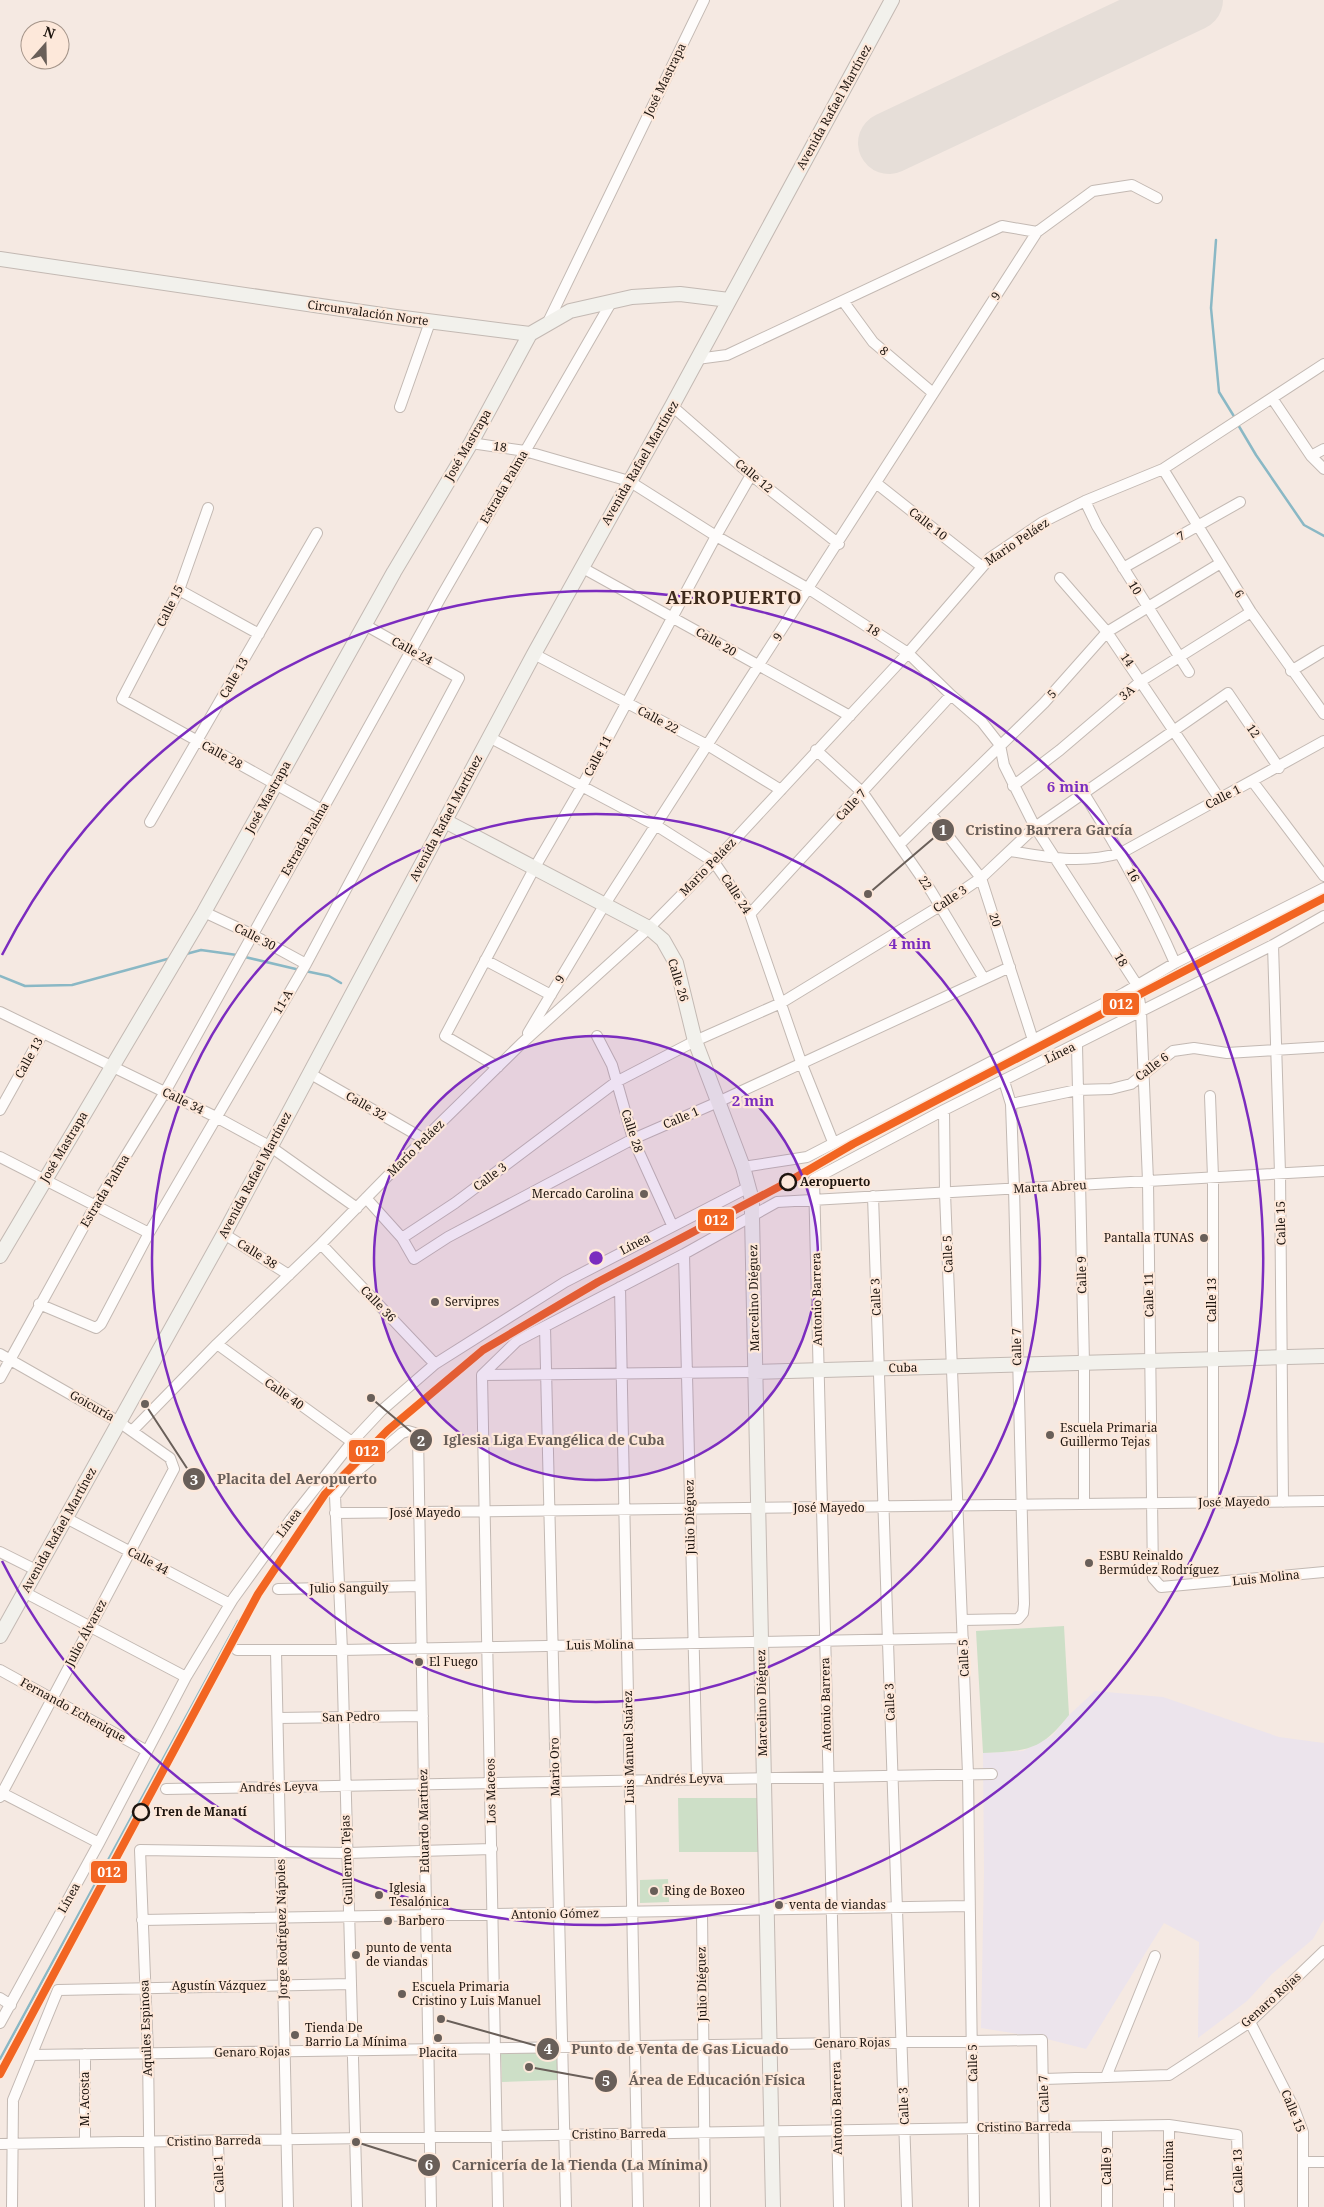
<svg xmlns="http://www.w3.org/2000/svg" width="1324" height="2207" viewBox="0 0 1324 2207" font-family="'Noto Serif',serif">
	<rect width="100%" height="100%" fill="#f5e9e2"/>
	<path fill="#ece4ec" d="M 1095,1691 L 1163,1697 L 1279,1737 L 1324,1743 L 1324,1919 L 1313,1939 L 1272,1974 L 1247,2001 L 1198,2038 L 1199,1942 L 1164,1923 L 1086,2049 L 1043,2038 L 981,2028 L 984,1871 L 983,1753 L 1023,1751 L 1052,1736 L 1069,1715 Z"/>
	<path fill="#cddfc7" d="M 1064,1626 L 1069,1715 C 1041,1751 1027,1751 983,1753 L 976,1631 Z
		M 678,1798 L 757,1798 L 758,1852 L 679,1852 Z
		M 668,1879 L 669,1902 L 640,1903 L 640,1880 Z
		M 557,2052 L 558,2080 L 502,2082 L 501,2054 Z"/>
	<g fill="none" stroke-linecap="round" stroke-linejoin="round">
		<path stroke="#8ab8c5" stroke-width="2.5" d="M 1216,240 L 1211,308 L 1219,392 L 1235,418
			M 1237,423 L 1256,455 L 1304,525 L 1324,536
			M 186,954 L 201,950 L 237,955
			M 245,957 L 300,970
			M 305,971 L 329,976 L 341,983
			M 0,976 L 25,986 L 72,985 L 171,958
			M 0,2059 L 238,1621"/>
		<path stroke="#e6ded8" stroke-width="62" d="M 889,143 L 1192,0"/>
		<g stroke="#c3b9b3" stroke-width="12">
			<path id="street" d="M 843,301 L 873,342 L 933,393
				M 548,322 L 704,0
				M 697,359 L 727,355 L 1002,226 L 1037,232
				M 1272,398 L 1311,456 L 1324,469
				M 672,406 L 751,475 L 839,544
				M 400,407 L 430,322
				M 471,443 L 525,451 L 629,481 L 716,536 L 809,589 L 908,653 L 951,695 L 982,722 L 1000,745 L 1004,765 L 1035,827 L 1137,985 L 1141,1011 L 1148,1181 L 1153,1578 L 1161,1587 L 1324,1572
				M 1311,456 L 1324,449
				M 1163,469 L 1251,612 L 1324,714
				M 876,483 L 981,566
				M 1085,501 L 1097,526 L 1189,672
				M 208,508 L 179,590 L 122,699 L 322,810
				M 581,567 L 850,716
				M 1123,568 L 1240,502
				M 1060,578 L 1107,632 L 1219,798
				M 179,590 L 259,634
				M 534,654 L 709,746 L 781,790
				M 1291,671 L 1324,651
				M 489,737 L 657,826 L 714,862 L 750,914 L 801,1062 L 833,1142
				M 816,750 L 863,793 L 931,891 L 984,979
				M 1253,782 L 1324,876
				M 1013,786 L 1060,750 L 1141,681 L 1251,612
				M 1083,792 C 1118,848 1149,903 1175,963
				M 931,814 L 981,878 L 1033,1040
				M 150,822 L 317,533
				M 900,844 L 1044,703 L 1107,632 L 1219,564
				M 1011,851 C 1052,858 1081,864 1121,853 L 1324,741
				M 204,912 L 251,934 L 306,964
				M 750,914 L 951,695
				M 1273,945 L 1280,1173 L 1283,1502
				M 485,960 L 551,995
				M 0,1012 L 216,1117 L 271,1147 L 357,1208
				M 528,1033 L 605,904 L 1037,232 L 1093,191 L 1132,185 L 1157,198
				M 597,1036 L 612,1065 L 633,1139 L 672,1225
				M 1077,1045 L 1084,1363 L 1084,1504
				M 498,1067 L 445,1036 L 535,867 L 581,788 L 716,536 L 751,475
				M 309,1073 L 424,1139
				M 1210,1096 L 1213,1177 L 1213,1503
				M 1011,1104 L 1077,1090 L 1111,1089 L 1131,1084 L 1173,1051 L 1194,1048 L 1227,1053 L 1324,1047
				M 0,1110 L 43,1033
				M 944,1110 L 945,1193 L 968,1774 L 974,2207
				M 0,1157 L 149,1233
				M 743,1167 L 807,1157 L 1124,993 L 1175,963 L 1324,888
				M 873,1196 L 907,2207
				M 366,1198 L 402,1238 L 414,1259 L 448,1237 L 633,1139 L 718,1102 L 1010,967
				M 224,1234 L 289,1275
				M 402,1238 L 455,1203 L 616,1082 L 695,1041 L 781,1003 L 940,906 L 981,878 L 1035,827 L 1228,693 L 1279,768
				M 321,1244 L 435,1364
				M 684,1254 L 697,1779
				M 620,1287 L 638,2207
				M 39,1304 L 96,1328 L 101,1324 L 149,1233 L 306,964 L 459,678 L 365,625
				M 545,1327 L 566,2207
				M 217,1344 L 352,1442
				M 0,1354 L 119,1422 L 170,1458 L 174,1469 L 0,1797
				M 482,1375 L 517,1341 L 684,1254 L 777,1202 L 1324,1171
				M 482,1375 L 498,2207
				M 482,1375 L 755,1372
				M 0,1378 L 95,1206 L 165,1092 L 441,597 L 612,301
				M 132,1431 L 217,1344 L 321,1244 L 424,1139 L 521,1044 L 649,928 L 714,862 L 908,653 L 990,558 L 1043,522 L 1085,501 L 1163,469 L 1324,364
				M 335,1513 L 1324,1501
				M 66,1518 L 230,1604
				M 0,1552 L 36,1570
				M 278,1589 L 420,1586
				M 24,1592 L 186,1677
				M 962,1620 L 1018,1619 L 1023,1613 L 1024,1604 L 1014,1188 L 1011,1104 L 1004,1081
				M 237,1650 L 342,1650 L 963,1638
				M 276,1651 L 288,2207
				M 0,1670 L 147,1751
				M 278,1718 L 423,1716
				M 166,1789 L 992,1774
				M 0,1792 L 99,1843
				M 702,1911 L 705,2207
				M 142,1920 L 969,1906
				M 0,1998 L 11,2005
				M 1250,2022 L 1294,2108 L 1303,2132 L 1303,2207
				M 0,2023 L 99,1843 L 186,1677 L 233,1599 L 291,1519 L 352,1442 L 381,1411 L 435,1364 L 565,1282 L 749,1187
				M 32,2055 L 1042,2040 L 1045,2207
				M 1106,2077 L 1155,1956
				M 1044,2079 L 1169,2075 L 1250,2022 L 1324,1951
				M 218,2141 L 220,2207
				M 85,2143 L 85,2054
				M 0,2144 L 1169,2125 L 1237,2135 L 1239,2207
				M 1304,2162 L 1324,2162
				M 12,2207 L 13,2100 L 58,1990 L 351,1984
				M 150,2207 L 148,2053 L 140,1850 L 347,1853 L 492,1849
				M 357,2207 L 342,1650 L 335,1496 L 348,1479 L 402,1433 L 408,1431 L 418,1434 L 431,2207
				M 839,2207 L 814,1179 L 944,1110 L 1273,945 L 1324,916
				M 1107,2207 L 1107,2126
				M 1169,2207 L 1169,2125"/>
		</g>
		<g stroke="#c3b9b3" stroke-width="16">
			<path id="secondary" d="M 0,259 L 396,317 L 530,334 L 570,311 L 632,297 L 680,294 L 729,300
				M 445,821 L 649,928 L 663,940 L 676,963 L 695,1041 L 743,1167 L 752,1200 L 752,1216 L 773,2207
				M 0,1256 L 204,912 L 394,572 L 471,443 L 530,334
				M 755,1372 L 1324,1356
				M 0,1636 L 224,1234 L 534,654 L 672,406 L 892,0"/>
		</g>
		<use href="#street" stroke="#fefcfb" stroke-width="10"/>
		<use href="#secondary" stroke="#f2f1ec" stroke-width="14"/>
		<g stroke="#fde8da" stroke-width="11">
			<path id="rail-1" d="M 0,2074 L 258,1594 L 325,1494 L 388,1430 L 483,1350 L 598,1282 L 788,1182 L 853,1144 L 1324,898"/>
		</g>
		<use href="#rail-1" stroke="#f26522" stroke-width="8"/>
	</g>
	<circle cx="596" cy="1258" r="222" fill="#7b2cbf" fill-opacity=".12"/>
	<g fill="none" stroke="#7b2cbf" stroke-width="2.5">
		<circle cx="596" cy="1258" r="222"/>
		<circle cx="596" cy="1258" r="444"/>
		<path d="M2 955A667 667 0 1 1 2 1561"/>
	</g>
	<g fill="#fde8da" stroke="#1e150f" stroke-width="2.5">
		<circle cx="788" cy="1182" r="8"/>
		<circle cx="141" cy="1812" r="8"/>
	</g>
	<g fill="#695f59" stroke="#fde8da" stroke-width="2">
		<circle cx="644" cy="1194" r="5"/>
		<circle cx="1204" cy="1238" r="5"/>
		<circle cx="435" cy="1302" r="5"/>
		<circle cx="1050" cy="1435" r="5"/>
		<circle cx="1089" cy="1563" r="5"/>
		<circle cx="419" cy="1662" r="5"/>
		<circle cx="654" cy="1891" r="5"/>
		<circle cx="379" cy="1895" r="5"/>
		<circle cx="779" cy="1905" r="5"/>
		<circle cx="388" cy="1921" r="5"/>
		<circle cx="356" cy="1955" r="5"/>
		<circle cx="402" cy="1994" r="5"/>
		<circle cx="295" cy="2035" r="5"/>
		<circle cx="438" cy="2038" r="5"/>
	</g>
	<g text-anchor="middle" stroke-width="4.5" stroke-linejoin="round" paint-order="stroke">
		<g font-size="12" fill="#1e150f" stroke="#fde8da">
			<text transform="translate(665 80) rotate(-64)" y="4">José Mastrapa</text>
			<text transform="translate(834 107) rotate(-61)" y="4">Avenida Rafael Martínez</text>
			<text transform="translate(996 296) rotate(-57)" y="4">9</text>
			<text transform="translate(368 313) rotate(8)" y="4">Circunvalación Norte</text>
			<text transform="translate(884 351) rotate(40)" y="4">8</text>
			<text transform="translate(468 445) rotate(-60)" y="4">José Mastrapa</text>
			<text transform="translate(500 447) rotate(8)" y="4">18</text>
			<text transform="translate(640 463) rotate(-60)" y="4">Avenida Rafael Martínez</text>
			<text transform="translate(754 476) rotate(40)" y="4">Calle 12</text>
			<text transform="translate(504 487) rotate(-60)" y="4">Estrada Palma</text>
			<text transform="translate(928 524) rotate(38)" y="4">Calle 10</text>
			<text transform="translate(1181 536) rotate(-29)" y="4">7</text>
			<text transform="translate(1017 542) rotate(-34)" y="4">Mario Peláez</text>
			<text transform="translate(1135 588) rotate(59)" y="4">10</text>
			<text transform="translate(1239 594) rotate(57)" y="4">6</text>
			<text transform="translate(170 606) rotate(-64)" y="4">Calle 15</text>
			<text transform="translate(873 630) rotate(33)" y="4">18</text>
			<text transform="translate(778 637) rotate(-57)" y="4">9</text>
			<text transform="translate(716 642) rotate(30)" y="4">Calle 20</text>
			<text transform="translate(412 651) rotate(29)" y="4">Calle 24</text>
			<text transform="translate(1127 660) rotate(55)" y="4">14</text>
			<text transform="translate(234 678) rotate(-60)" y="4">Calle 13</text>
			<text transform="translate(1127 693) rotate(-40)" y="4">3A</text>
			<text transform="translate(1052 694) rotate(-48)" y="4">5</text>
			<text transform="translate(658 720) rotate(28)" y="4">Calle 22</text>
			<text transform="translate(1253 731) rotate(56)" y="4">12</text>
			<text transform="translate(222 755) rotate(29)" y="4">Calle 28</text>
			<text transform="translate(598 756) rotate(-62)" y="4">Calle 11</text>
			<text transform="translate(268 797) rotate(-61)" y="4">José Mastrapa</text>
			<text transform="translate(1223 797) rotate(-27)" y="4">Calle 1</text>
			<text transform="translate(851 805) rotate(-47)" y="4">Calle 7</text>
			<text transform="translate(446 818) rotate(-62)" y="4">Avenida Rafael Martínez</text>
			<text transform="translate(305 839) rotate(-60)" y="4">Estrada Palma</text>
			<text transform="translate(708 867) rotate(-46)" y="4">Mario Peláez</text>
			<text transform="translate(1133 875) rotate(62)" y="4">16</text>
			<text transform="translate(925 883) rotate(57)" y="4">22</text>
			<text transform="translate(736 894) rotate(57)" y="4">Calle 24</text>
			<text transform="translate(950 899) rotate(-34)" y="4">Calle 3</text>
			<text transform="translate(995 920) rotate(72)" y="4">20</text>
			<text transform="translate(255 937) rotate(27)" y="4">Calle 30</text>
			<text transform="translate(1121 960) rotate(59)" y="4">18</text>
			<text transform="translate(560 979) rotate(-59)" y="4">9</text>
			<text transform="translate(678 980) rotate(73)" y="4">Calle 26</text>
			<text transform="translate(283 1002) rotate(-60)" y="4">11-A</text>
			<text transform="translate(1060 1053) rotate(-26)" y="4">Línea</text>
			<text transform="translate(29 1058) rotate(-61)" y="4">Calle 13</text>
			<text transform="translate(1152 1067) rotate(-37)" y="4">Calle 6</text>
			<text transform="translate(183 1101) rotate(26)" y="4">Calle 34</text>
			<text transform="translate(366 1106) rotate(30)" y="4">Calle 32</text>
			<text transform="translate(681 1118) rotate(-23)" y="4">Calle 1</text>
			<text transform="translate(632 1131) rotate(72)" y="4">Calle 28</text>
			<text transform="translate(64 1147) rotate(-59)" y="4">José Mastrapa</text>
			<text transform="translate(416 1148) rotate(-45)" y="4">Mario Peláez</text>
			<text transform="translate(255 1175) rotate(-62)" y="4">Avenida Rafael Martínez</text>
			<text transform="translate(490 1177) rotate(-37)" y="4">Calle 3</text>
			<text transform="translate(1050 1187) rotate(-3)" y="4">Marta Abreu</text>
			<text transform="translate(105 1191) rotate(-59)" y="4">Estrada Palma</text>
			<text transform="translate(1281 1223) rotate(-91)" y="4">Calle 15</text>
			<text transform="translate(635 1244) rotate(-28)" y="4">Línea</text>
			<text transform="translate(257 1254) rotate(32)" y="4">Calle 38</text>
			<text transform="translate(948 1254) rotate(-92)" y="4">Calle 5</text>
			<text transform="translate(1082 1275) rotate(-91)" y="4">Calle 9</text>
			<text transform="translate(1149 1295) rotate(-91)" y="4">Calle 11</text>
			<text transform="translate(876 1297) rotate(-92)" y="4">Calle 3</text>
			<text transform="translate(754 1298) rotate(-91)" y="4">Marcelino Diéguez</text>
			<text transform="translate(817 1299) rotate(-91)" y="4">Antonio Barrera</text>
			<text transform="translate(1212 1300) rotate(-90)" y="4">Calle 13</text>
			<text transform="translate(378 1304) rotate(46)" y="4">Calle 36</text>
			<text transform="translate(1017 1347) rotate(-91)" y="4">Calle 7</text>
			<text transform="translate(903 1368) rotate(-1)" y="4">Cuba</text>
			<text transform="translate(284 1394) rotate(35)" y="4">Calle 40</text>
			<text transform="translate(92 1406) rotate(30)" y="4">Goicuría</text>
			<text transform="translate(1234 1502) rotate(-1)" y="4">José Mayedo</text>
			<text x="829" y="1512">José Mayedo</text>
			<text x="425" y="1517">José Mayedo</text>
			<text transform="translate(690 1517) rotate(-91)" y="4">Julio Diéguez</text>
			<text transform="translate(289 1523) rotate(-53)" y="4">Línea</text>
			<text transform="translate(59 1530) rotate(-61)" y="4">Avenida Rafael Martínez</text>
			<text transform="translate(148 1561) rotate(28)" y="4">Calle 44</text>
			<text transform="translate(1266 1578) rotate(-6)" y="4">Luis Molina</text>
			<text transform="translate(349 1588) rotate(-1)" y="4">Julio Sanguily</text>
			<text transform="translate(86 1633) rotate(-62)" y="4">Julio Álvarez</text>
			<text transform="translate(600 1645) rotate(-1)" y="4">Luis Molina</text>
			<text transform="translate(964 1658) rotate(-92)" y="4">Calle 5</text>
			<text transform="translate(890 1702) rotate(-92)" y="4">Calle 3</text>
			<text transform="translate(762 1703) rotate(-91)" y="4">Marcelino Diéguez</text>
			<text transform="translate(826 1704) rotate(-91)" y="4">Antonio Barrera</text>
			<text transform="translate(73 1710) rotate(29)" y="4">Fernando Echenique</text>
			<text transform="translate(351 1717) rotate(-1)" y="4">San Pedro</text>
			<text transform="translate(629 1747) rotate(-91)" y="4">Luis Manuel Suárez</text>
			<text transform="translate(555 1767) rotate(-91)" y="4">Mario Oro</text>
			<text transform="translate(684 1779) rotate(-1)" y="4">Andrés Leyva</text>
			<text transform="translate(279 1787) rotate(-1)" y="4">Andrés Leyva</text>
			<text transform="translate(491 1791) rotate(-91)" y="4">Los Maceos</text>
			<text transform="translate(424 1821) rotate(-91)" y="4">Eduardo Martínez</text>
			<text transform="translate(347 1860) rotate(-92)" y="4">Guillermo Tejas</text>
			<text transform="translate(69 1898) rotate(-61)" y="4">Línea</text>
			<text transform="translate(555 1914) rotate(-1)" y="4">Antonio Gómez</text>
			<text transform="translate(282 1929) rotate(-91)" y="4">Jorge Rodríguez Nápoles</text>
			<text transform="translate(702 1984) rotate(-91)" y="4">Julio Diéguez</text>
			<text x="219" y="1990">Agustín Vázquez</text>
			<text transform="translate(1271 2000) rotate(-42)" y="4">Genaro Rojas</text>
			<text transform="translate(146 2028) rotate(-92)" y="4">Aquiles Espinosa</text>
			<text transform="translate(852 2043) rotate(-1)" y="4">Genaro Rojas</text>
			<text transform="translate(252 2052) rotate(-1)" y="4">Genaro Rojas</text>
			<text transform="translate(973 2063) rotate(-91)" y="4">Calle 5</text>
			<text transform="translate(1044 2094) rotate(-92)" y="4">Calle 7</text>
			<text transform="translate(85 2099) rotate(-90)" y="4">M. Acosta</text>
			<text transform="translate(904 2106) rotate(-92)" y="4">Calle 3</text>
			<text transform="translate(837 2108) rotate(-91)" y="4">Antonio Barrera</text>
			<text transform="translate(1293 2111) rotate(68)" y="4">Calle 15</text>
			<text transform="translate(1024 2127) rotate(-1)" y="4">Cristino Barreda</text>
			<text transform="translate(619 2134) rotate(-1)" y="4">Cristino Barreda</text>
			<text transform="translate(214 2141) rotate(-1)" y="4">Cristino Barreda</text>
			<text transform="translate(1107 2166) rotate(-90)" y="4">Calle 9</text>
			<text transform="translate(1169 2166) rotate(-90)" y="4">L molina</text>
			<text transform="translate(1238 2171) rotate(-91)" y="4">Calle 13</text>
			<text transform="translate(219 2174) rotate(-92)" y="4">Calle 1</text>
		</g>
		<g font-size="12" font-weight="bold" fill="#1e150f" stroke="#fde8da" text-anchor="start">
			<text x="800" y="1186">Aeropuerto</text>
			<text x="154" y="1816">Tren de Manatí</text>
		</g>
		<g font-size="12" fill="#1e150f" stroke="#fde8da" text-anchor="start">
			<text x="634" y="1198" text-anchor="end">Mercado Carolina</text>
			<text x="1194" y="1242" text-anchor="end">Pantalla TUNAS</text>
			<text x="445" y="1306">Servipres</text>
			<text x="1060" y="1432">Escuela Primaria<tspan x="1060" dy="14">Guillermo Tejas</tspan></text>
			<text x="1099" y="1560">ESBU Reinaldo<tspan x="1099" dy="14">Bermúdez Rodríguez</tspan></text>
			<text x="429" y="1666">El Fuego</text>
			<text x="389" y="1892">Iglesia<tspan x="389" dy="14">Tesalónica</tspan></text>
			<text x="664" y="1895">Ring de Boxeo</text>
			<text x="789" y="1909">venta de viandas</text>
			<text x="398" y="1925">Barbero</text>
			<text x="366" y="1952">punto de venta<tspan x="366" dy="14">de viandas</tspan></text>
			<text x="412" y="1991">Escuela Primaria<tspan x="412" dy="14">Cristino y Luis Manuel</tspan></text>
			<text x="305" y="2032">Tienda De<tspan x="305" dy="14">Barrio La Mínima</tspan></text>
			<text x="438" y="2057" text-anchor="middle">Placita</text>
		</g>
		<g font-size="18" font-weight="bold" letter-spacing="1" fill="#3e2a1c" stroke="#fde8da">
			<text x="734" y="604">AEROPUERTO</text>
		</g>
	</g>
	<circle cx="596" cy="1258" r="8" fill="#7b2cbf" stroke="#fde8da" stroke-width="2.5"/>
	<g font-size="15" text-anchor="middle" font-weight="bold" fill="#7b2cbf" stroke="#fde8da" stroke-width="4.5" stroke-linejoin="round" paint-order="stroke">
		<text x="1068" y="792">6 min</text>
		<text x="910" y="949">4 min</text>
		<text x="753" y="1106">2 min</text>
	</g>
	<path fill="none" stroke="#695f59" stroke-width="2" d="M868 894L943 830M371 1398L421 1440M145 1404L194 1479M441 2019L548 2049M529 2067L606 2081M356 2142L429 2165"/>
	<g fill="#695f59" stroke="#fde8da" stroke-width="2">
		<circle cx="868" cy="894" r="5"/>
		<circle cx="371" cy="1398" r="5"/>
		<circle cx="145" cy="1404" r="5"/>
		<circle cx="441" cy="2019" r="5"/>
		<circle cx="529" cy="2067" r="5"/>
		<circle cx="356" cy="2142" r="5"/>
		<circle cx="943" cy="830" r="12"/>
		<circle cx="421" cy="1440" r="12"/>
		<circle cx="194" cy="1479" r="12"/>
		<circle cx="548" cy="2049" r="12"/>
		<circle cx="606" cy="2081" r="12"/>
		<circle cx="429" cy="2165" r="12"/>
	</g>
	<g font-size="15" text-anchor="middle" font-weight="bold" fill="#fff">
		<text x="943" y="835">1</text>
		<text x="421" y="1446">2</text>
		<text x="194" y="1485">3</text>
		<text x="548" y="2054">4</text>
		<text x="606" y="2086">5</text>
		<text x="429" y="2170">6</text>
	</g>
	<g font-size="14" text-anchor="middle" font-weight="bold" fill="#695f59" stroke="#fde8da" stroke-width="4.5" stroke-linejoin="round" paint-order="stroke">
		<text x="1049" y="835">Cristino Barrera García</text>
		<text x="554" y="1445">Iglesia Liga Evangélica de Cuba</text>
		<text x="297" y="1484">Placita del Aeropuerto</text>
		<text x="680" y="2054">Punto de Venta de Gas Licuado</text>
		<text x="717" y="2085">Área de Educación Física</text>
		<text x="580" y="2170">Carnicería de la Tienda (La Mínima)</text>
	</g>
	<g stroke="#fde8da" stroke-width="2">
		<rect x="1102" y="992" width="38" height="24" rx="5" fill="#f26522"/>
		<rect x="697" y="1208" width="38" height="24" rx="5" fill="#f26522"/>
		<rect x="348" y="1439" width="38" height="24" rx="5" fill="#f26522"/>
		<rect x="90" y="1860" width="38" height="24" rx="5" fill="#f26522"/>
	</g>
	<g font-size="14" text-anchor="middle" font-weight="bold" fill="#fff">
		<text x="1121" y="1009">012</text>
		<text x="716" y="1225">012</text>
		<text x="367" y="1456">012</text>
		<text x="109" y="1877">012</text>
	</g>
	<g transform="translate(45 45) rotate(20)"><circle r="24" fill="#fde8da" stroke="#a49489"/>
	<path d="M0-4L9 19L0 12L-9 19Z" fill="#695f59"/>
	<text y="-8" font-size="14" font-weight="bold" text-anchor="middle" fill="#1e150f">N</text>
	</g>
</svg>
